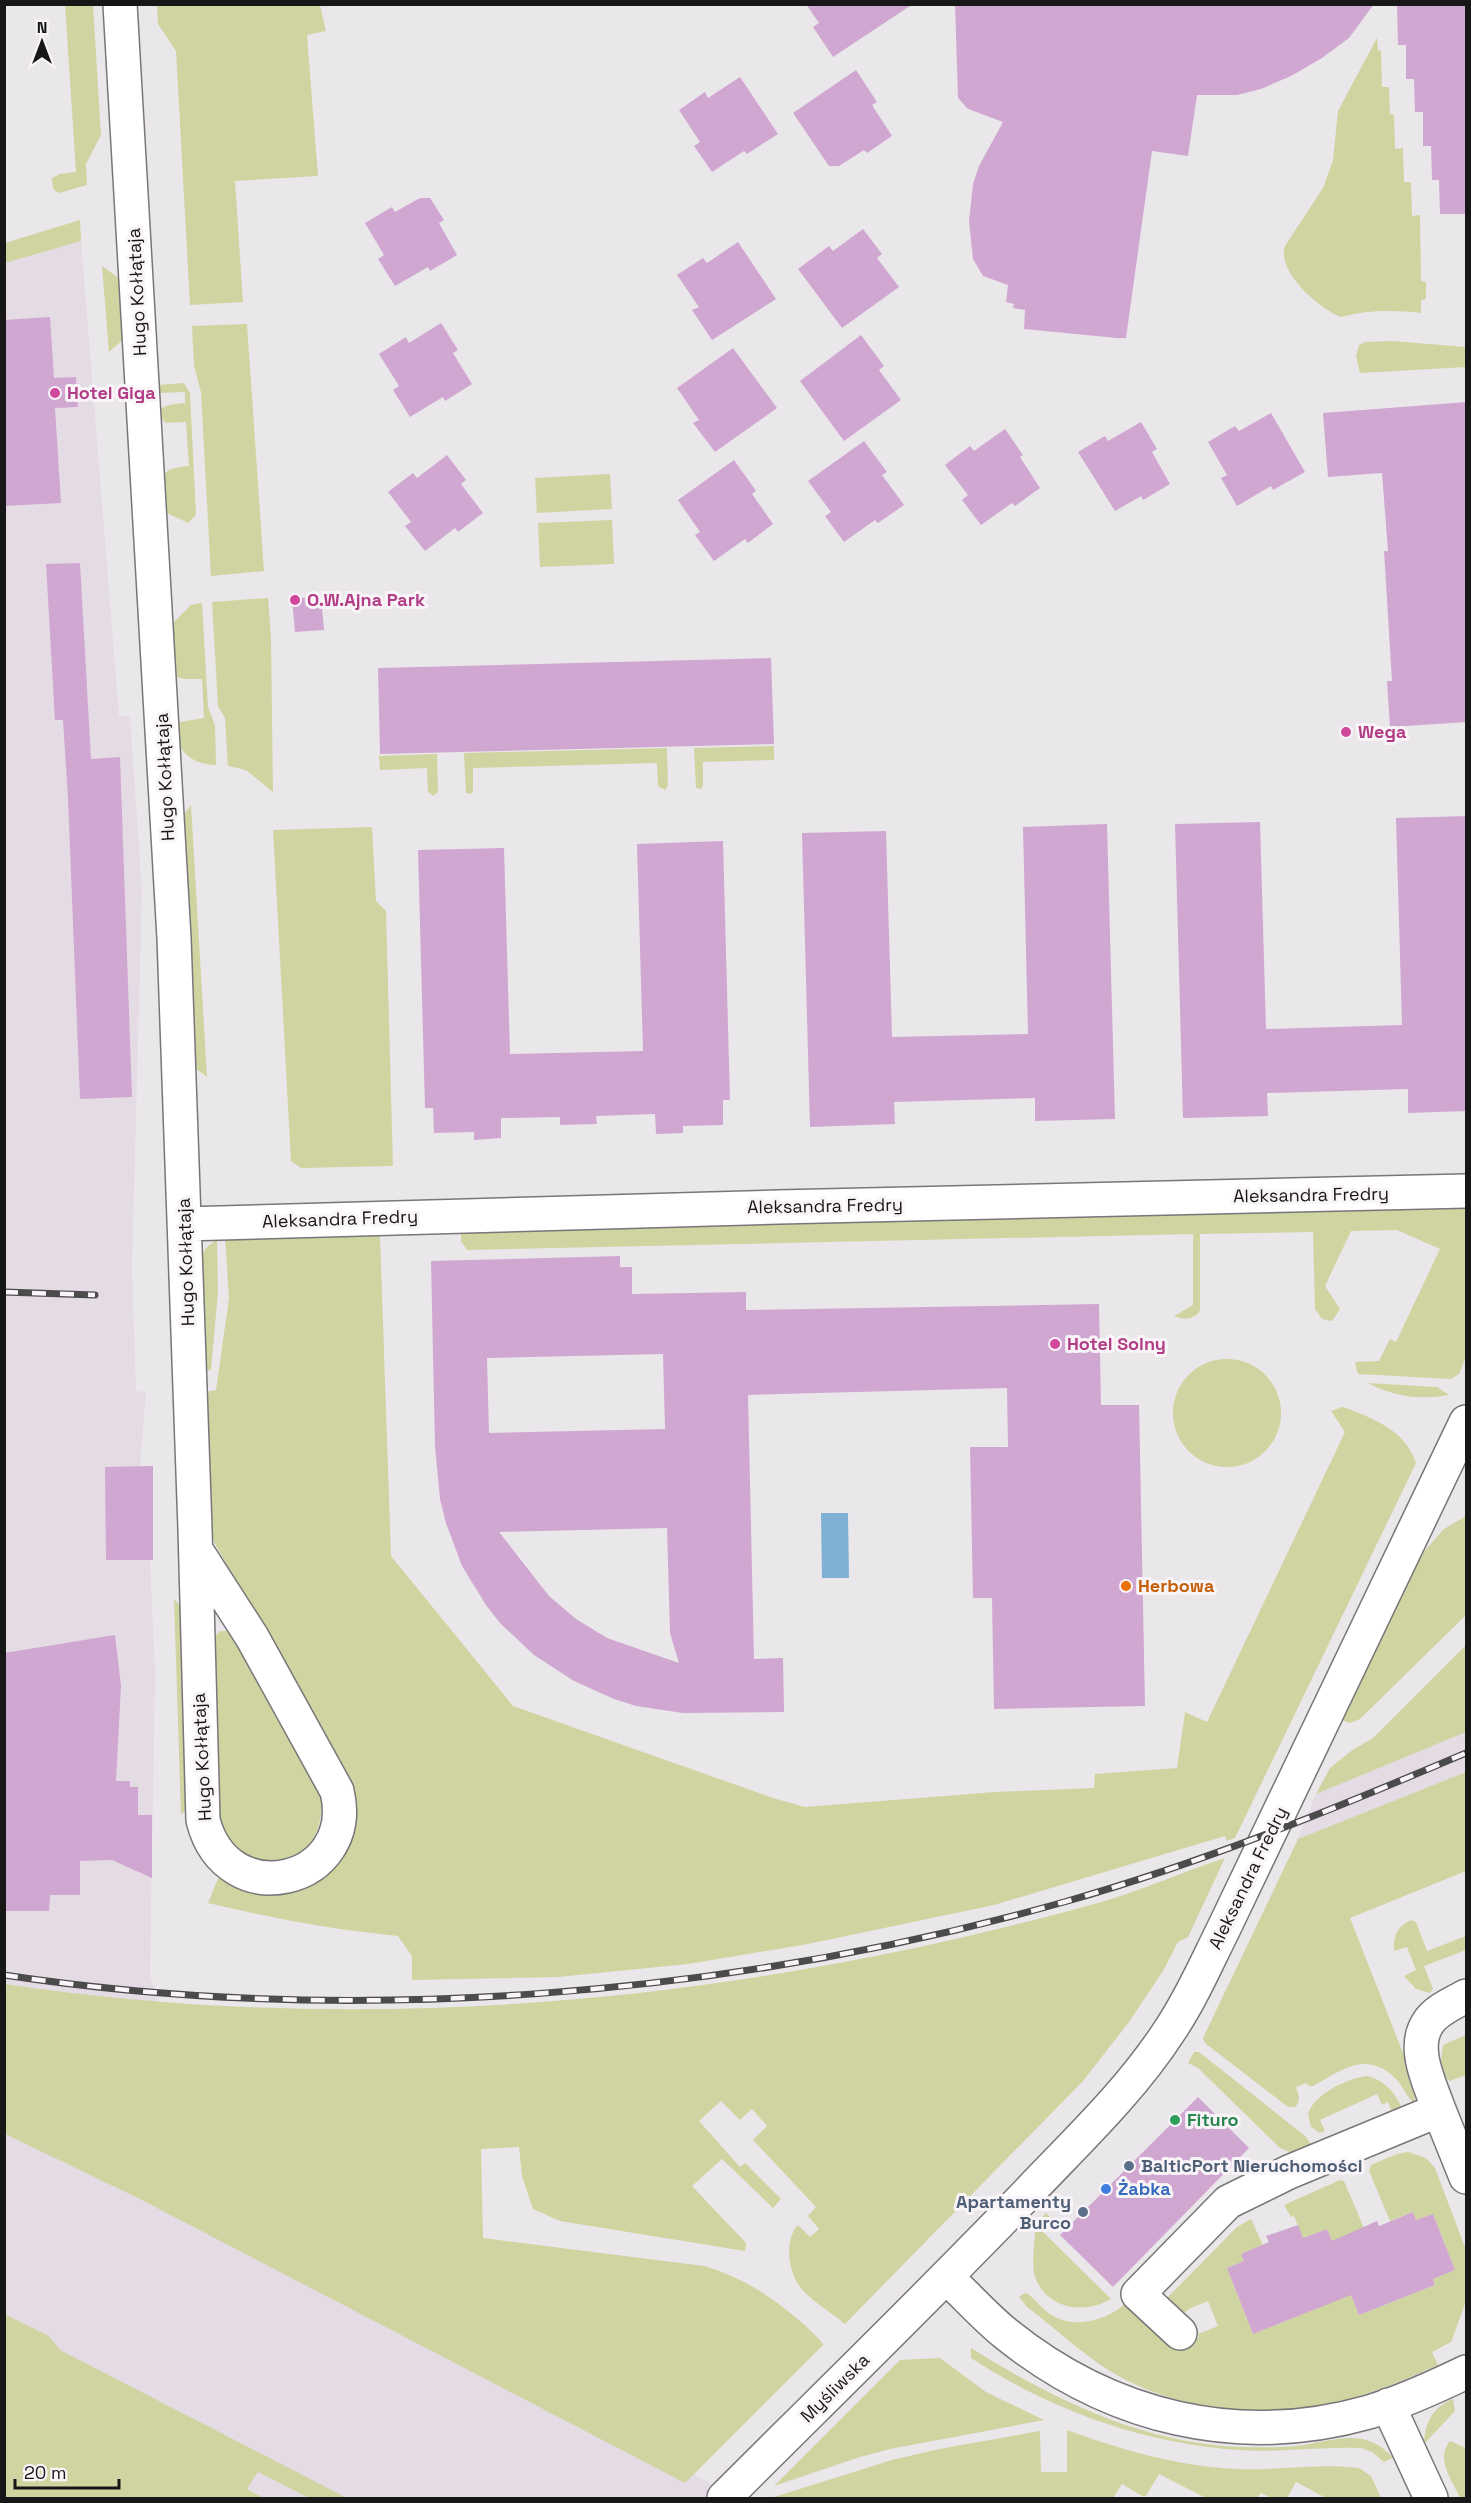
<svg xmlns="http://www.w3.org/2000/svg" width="1471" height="2503" viewBox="0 0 1471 2503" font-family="'Space Grotesk',sans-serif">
	<rect width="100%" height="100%" fill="#eae7ea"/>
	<path fill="#e5dbe5" d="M 81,241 L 119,716 L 130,717 L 142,891 L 132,1267 L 136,1391 L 146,1392 L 140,1466 L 153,1466 L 153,1560 L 150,1560 L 155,1675 L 150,1975 L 168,2032 L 675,2464 L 738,2498 L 184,2498 L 5,2404 L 4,263 Z
		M 1466,1732 L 1466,1772 L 1298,1839 L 1316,1794 Z"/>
	<path fill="#cfd4a0" d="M 65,5 L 93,5 L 101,135 L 86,164 L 87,185 L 59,193 L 53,189 L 52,178 L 60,174 L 76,172 Z
		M 157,5 L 320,5 L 326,31 L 307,35 L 318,176 L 235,181 L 243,302 L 190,305 L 176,51 L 158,24 Z
		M 1377,38 L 1378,50 L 1381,51 L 1382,87 L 1389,87 L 1390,114 L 1394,115 L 1395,149 L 1403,148 L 1404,182 L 1411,182 L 1412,216 L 1420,215 L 1421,281 L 1426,282 L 1426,299 L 1421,300 L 1421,313 C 1393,310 1368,310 1341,317 C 1319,309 1276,271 1285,246 L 1323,188 L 1333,160 L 1338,111 Z
		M 80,220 L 81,241 L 5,263 L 5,243 Z
		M 102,266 L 120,279 L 125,338 L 109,352 Z
		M 247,324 L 264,571 L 211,576 L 201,392 L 194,366 L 192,326 Z
		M 1392,341 L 1466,347 L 1466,367 L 1360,373 L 1356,356 L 1359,345 L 1365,342 Z
		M 184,383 L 190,393 L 196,515 L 188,523 L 165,512 C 163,482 153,468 189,466 L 186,422 L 166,423 C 147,406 173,404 185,403 L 185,392 L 158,393 L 158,385 Z
		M 610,474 L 612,509 L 537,513 L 535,478 Z
		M 612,520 L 614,564 L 540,567 L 538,523 Z
		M 268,598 L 271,638 L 273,792 L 246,770 L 228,766 L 225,718 L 218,706 L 212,602 Z
		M 202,603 L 208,707 L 215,725 L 216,765 C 192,765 170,748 180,722 L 204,718 L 202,679 L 184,679 L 177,677 L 172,624 L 191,605 Z
		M 774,746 L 774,760 L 703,762 L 703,786 L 701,789 L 696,788 L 694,748 Z
		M 667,748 L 668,786 L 665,790 L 658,786 L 657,763 L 473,768 L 473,791 L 471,794 L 466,793 L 464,753 Z
		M 437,754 L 438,792 L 433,796 L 428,792 L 427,768 L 380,770 L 379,756 Z
		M 191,805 L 207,1077 L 194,1067 L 183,816 Z
		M 372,827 L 376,901 L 386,911 L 393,1166 L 301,1168 L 291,1161 L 273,830 Z
		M 1466,1206 L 1466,1357 L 1459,1374 L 1451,1379 L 1358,1374 L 1355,1362 L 1379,1361 L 1390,1339 L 1396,1342 L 1440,1249 L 1397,1230 L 1351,1231 L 1325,1286 L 1340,1309 L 1332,1321 L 1322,1319 L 1315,1309 L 1313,1232 L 1200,1234 L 1200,1311 C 1193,1320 1184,1320 1174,1316 L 1193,1305 L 1193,1234 L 467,1250 L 461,1241 L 461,1231 Z
		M 377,1235 L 380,1236 L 391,1556 L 513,1706 L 773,1798 L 805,1807 L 995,1792 L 1094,1788 L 1095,1774 L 1177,1768 L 1185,1712 L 1207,1722 L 1345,1432 L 1331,1411 L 1342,1407 L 1349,1409 C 1377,1420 1406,1432 1416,1463 L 1235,1838 L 1227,1841 L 1225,1836 L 994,1905 L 808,1944 L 688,1964 L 558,1977 L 412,1980 L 412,1956 L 398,1936 C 334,1930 271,1918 208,1903 L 220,1874 L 300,1886 L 344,1772 L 214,1542 L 211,1529 L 205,1392 L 216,1390 L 229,1298 L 225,1237 Z
		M 217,1239 L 218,1292 L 211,1370 L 204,1371 L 201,1257 L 206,1248 Z
		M1173 1413a54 54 0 1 1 108 0a54 54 0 1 1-108 0Z
		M 1368,1383 L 1437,1387 L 1449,1395 C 1420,1400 1394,1397 1368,1383 Z
		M 1466,1516 L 1466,1615 L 1360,1719 L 1350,1723 L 1342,1720 L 1420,1556 L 1444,1529 Z
		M 174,1599 L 182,1608 L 188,1807 L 181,1815 Z
		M 220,1631 L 230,1631 L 234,1634 L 320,1792 C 326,1821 313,1857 281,1863 C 272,1864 261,1862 252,1862 L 218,1828 L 212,1639 Z
		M 1466,1645 L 1466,1732 L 1316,1794 L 1330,1768 L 1351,1751 L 1373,1738 Z
		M 1466,1772 L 1466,1871 L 1350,1918 L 1414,2081 L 1415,2104 C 1408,2099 1403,2086 1395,2078 C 1366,2050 1342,2070 1313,2086 L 1309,2086 L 1306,2083 L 1296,2087 C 1298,2095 1302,2100 1295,2107 L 1288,2107 L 1205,2043 L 1203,2038 L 1298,1839 Z
		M 1225,1858 L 1188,1937 L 1178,1942 L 1163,1971 L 1129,2022 L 1083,2081 L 845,2324 C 831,2312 811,2301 800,2287 C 788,2272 784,2239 798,2225 L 810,2237 L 819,2229 L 808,2216 L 816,2207 L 753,2140 L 767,2126 L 752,2109 L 740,2120 L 721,2101 L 699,2121 L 740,2167 L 745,2163 L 781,2199 L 773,2208 L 722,2159 L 692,2186 L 746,2243 L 745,2251 L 560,2221 L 533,2209 L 522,2176 L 519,2147 L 481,2149 L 483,2238 L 704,2266 C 749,2279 788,2307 821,2341 L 823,2345 L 685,2483 L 140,2199 L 5,2134 L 5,1984 C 371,2039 753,2001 1108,1900 C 1147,1888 1186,1871 1225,1858 Z
		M 1411,1920 L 1416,1922 L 1427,1951 L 1466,1936 L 1466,1950 L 1424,1966 L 1433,1989 L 1430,1993 L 1416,1989 L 1404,1976 L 1416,1970 L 1407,1947 L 1394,1951 C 1393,1937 1397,1926 1411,1920 Z
		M 1466,2035 L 1466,2075 L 1450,2081 C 1438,2073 1441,2057 1443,2045 Z
		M 1194,2052 L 1199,2052 L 1305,2136 L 1314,2148 L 1292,2153 L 1280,2148 L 1198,2068 L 1188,2063 Z
		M 1367,2076 C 1385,2080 1396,2094 1403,2110 L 1393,2114 L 1388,2102 L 1382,2105 L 1377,2094 L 1320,2120 L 1325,2131 L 1320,2133 L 1311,2127 L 1308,2114 C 1314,2094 1348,2078 1367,2076 Z
		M 1408,2152 L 1426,2158 L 1435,2168 L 1466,2250 L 1466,2301 L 1451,2342 L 1432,2352 L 1438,2365 C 1414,2375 1391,2386 1366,2394 C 1283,2420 1186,2417 1110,2371 C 1081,2353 1055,2328 1027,2307 L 1019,2297 L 1025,2293 L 1028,2294 C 1038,2302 1045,2313 1057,2318 C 1081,2328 1109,2319 1126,2303 L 1178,2351 L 1199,2337 L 1198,2334 L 1218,2326 L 1208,2301 L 1189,2309 L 1178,2318 L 1171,2310 L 1168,2297 L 1237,2227 L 1251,2219 L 1263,2245 L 1241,2254 L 1244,2261 L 1227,2268 L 1253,2334 L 1318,2308 L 1349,2290 L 1359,2315 L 1435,2285 L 1433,2279 L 1455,2270 L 1433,2214 L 1416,2220 L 1413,2212 L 1390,2221 L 1369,2171 L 1371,2165 L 1397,2154 Z
		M 1340,2180 L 1344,2181 L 1369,2240 L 1337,2253 L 1327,2229 L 1303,2238 L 1294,2216 L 1291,2217 L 1284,2205 Z
		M 1046,2213 L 1050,2217 L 1039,2228 L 1111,2299 C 1083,2315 1047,2309 1035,2277 C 1031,2266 1035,2236 1036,2224 Z
		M 4,2314 L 49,2336 L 60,2350 L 347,2498 L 309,2498 L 258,2472 L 247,2489 L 264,2498 L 5,2498 Z
		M 971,2348 C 1053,2399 1144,2444 1242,2447 C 1260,2447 1278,2448 1296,2446 C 1333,2442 1364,2425 1393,2458 L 1384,2462 L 1372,2452 L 1361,2448 C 1320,2446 1279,2453 1237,2450 C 1143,2443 1050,2410 971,2358 Z
		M 940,2358 L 986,2392 L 1044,2420 L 890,2449 L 860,2457 L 774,2486 L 900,2360 Z
		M 1453,2399 L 1455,2411 L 1424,2444 C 1425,2422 1433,2407 1453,2399 Z
		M 1067,2430 C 1121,2450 1178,2466 1236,2469 C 1277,2471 1319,2463 1359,2468 L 1371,2476 L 1381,2498 L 1326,2498 L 1296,2482 L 1287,2498 L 1272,2498 L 1261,2493 L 1257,2498 L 1206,2498 L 1159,2474 L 1146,2496 L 1142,2496 L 1122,2484 L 1113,2498 L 771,2498 L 892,2460 L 939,2449 L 1040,2431 L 1041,2472 L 1067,2472 Z
		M 1450,2441 L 1466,2448 L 1466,2498 L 1460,2498 C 1452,2480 1435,2459 1450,2441 Z"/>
	<path fill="#81b0d5" d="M 821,1513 L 848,1513 L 849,1578 L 822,1578 Z"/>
	<path fill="#d0a7d1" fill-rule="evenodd" d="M 806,4 L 913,4 L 833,57 L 813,27 L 819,23 Z
		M 955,4 L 1374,4 L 1349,38 L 1322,58 L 1291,76 L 1261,89 L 1237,95 L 1197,95 L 1188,156 L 1152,151 L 1126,338 L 1117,338 L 1024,329 L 1025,310 L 1013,308 L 1014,304 L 1006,302 L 1008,285 L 983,276 L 973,259 L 969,221 L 973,184 L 979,166 L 1003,122 L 968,109 L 958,98 Z
		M 1397,4 L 1467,4 L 1467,214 L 1440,214 L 1439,180 L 1432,180 L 1431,146 L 1423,146 L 1423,112 L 1415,112 L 1414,79 L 1406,79 L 1406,45 L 1398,45 Z
		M 856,70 L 877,102 L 872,105 L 892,136 L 867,153 L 864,150 L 839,166 L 829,166 L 793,113 Z
		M 740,77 L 778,134 L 747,154 L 744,151 L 712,172 L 694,146 L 700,142 L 679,110 L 705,92 L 708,98 Z
		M 420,198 L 430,198 L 444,220 L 439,223 L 457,255 L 430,271 L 428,267 L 395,286 L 378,259 L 384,255 L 365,223 L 392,207 L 395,212 Z
		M 863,229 L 882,254 L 877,258 L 899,287 L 842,328 L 798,269 L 829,246 L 833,251 Z
		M 738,242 L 776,299 L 712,340 L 692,310 L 699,307 L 677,275 L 703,258 L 707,263 Z
		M 50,317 L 54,378 L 76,377 L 78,407 L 55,408 L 61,503 L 4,506 L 4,320 Z
		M 441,323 L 458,350 L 453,353 L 472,384 L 445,401 L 443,397 L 410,417 L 393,390 L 399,386 L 379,354 L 406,337 L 409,343 Z
		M 861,335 L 884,366 L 879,370 L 901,400 L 844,441 L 800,381 Z
		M 733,348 L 777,408 L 715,452 L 693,423 L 699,420 L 677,388 Z
		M 1467,402 L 1467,722 L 1390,727 L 1387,681 L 1392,681 L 1384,551 L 1388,551 L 1382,473 L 1328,477 L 1323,413 Z
		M 1271,413 L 1305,472 L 1273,490 L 1271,486 L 1237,506 L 1221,478 L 1227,475 L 1208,442 L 1235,426 L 1239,431 Z
		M 1141,422 L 1157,449 L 1152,452 L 1170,484 L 1143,500 L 1141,496 L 1115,511 L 1078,452 L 1105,436 L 1108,441 Z
		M 1005,429 L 1023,455 L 1020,457 L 1040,488 L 1015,506 L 1012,503 L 981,525 L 962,500 L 968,495 L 945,465 L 970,446 L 974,451 Z
		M 864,441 L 887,472 L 882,475 L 904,505 L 878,523 L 875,520 L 844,542 L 825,516 L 831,512 L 808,481 Z
		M 447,455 L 466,480 L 461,484 L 483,513 L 458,532 L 455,528 L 425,551 L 405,526 L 411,522 L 388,492 L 413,473 L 417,478 Z
		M 734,460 L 756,491 L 752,494 L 773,524 L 748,543 L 745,539 L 714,561 L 695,535 L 700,532 L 678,500 Z
		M 80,563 L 91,759 L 120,757 L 132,1097 L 80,1099 L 68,798 L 63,720 L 55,720 L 46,564 Z
		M 321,596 L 324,630 L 295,632 L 292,599 Z
		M 771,658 L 774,744 L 380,754 L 378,668 Z
		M 1467,816 L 1467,1111 L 1408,1113 L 1408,1089 L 1267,1093 L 1268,1116 L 1183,1118 L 1175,824 L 1260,822 L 1266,1029 L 1402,1025 L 1396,818 Z
		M 1107,824 L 1115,1119 L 1035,1121 L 1035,1098 L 894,1102 L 895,1124 L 810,1127 L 802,833 L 886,831 L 892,1037 L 1028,1034 L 1023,827 Z
		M 723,841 L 730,1100 L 723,1100 L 723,1125 L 683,1126 L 683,1133 L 656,1134 L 655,1114 L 596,1116 L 597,1124 L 560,1125 L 560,1117 L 501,1118 L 501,1138 L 474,1140 L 474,1132 L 434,1133 L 433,1108 L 425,1108 L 418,850 L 504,848 L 510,1054 L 643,1051 L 637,844 Z
		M 620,1256 L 620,1267 L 632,1267 L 632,1294 L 746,1292 L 746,1310 L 1099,1304 L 1101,1405 L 1139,1405 L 1145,1706 L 994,1709 L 992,1598 L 973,1598 L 970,1447 L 1008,1447 L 1007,1388 L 748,1395 L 754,1659 L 783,1658 L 784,1712 L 683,1713 L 636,1706 L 614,1699 L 574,1681 L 534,1655 L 500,1623 L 486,1605 L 462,1566 L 446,1523 L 440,1499 L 435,1446 L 431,1261 ZM 663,1354 L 665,1429 L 489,1433 L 487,1358 ZM 667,1528 L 670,1633 L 679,1663 L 607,1638 L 576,1619 L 549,1596 L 499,1532 Z
		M 153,1466 L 153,1560 L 106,1560 L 105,1467 Z
		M 115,1635 L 121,1686 L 116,1781 L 130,1781 L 130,1787 L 138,1787 L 138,1815 L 152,1815 L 152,1878 L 112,1860 L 80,1861 L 80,1895 L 50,1895 L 49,1911 L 4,1911 L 4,1653 Z
		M 1198,2097 L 1249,2148 L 1113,2287 L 1060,2235 Z
		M 1413,2212 L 1416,2220 L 1433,2214 L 1455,2270 L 1433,2279 L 1435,2285 L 1359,2315 L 1351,2295 L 1253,2334 L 1227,2268 L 1244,2261 L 1241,2254 L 1269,2242 L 1266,2236 L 1298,2225 L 1303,2238 L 1327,2229 L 1332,2241 L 1377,2221 L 1379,2226 Z"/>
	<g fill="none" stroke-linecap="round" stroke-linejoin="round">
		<g stroke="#797679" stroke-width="36">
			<path id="street" d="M 120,4 L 174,938 L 195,1529 L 203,1820 C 227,1916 359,1883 337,1791 L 252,1637 L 196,1550
				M 184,1224 L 778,1207 L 1466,1191
				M 1439,2110 L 1466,2177
				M 946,2277 C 966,2295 984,2316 1005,2333 C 1110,2418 1239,2449 1369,2412 C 1402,2402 1435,2387 1466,2372
				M 1180,2333 L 1138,2294 L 1228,2202 L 1289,2172 L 1439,2110 C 1430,2084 1411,2048 1428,2023 C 1436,2010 1454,2003 1466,1996
				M 1388,2405 L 1431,2498"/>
		</g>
		<g stroke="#797679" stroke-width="36">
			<path id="secondary" d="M 724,2498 C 824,2398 926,2299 1024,2197 C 1074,2144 1130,2092 1170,2030 C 1191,1999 1206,1964 1223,1930 L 1466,1422"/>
		</g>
		<use href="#street" stroke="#fff" stroke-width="33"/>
		<use href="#secondary" stroke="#fff" stroke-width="33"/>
		<g stroke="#4c4b4c" stroke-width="7">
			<path id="rail" d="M 4,1292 L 95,1295
				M 4,1975 C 350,2027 728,1997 1064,1902 C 1202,1863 1334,1809 1466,1753"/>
		</g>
		<use href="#rail" stroke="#f8f4f8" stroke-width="4.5" stroke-dasharray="14" stroke-linecap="butt"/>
	</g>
	<g fill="#d1479c" stroke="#f8f4f8" stroke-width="2">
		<circle cx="55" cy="393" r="6"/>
		<circle cx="295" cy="600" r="6"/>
		<circle cx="1346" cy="732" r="6"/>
		<circle cx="1055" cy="1344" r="6"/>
	</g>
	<circle fill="#e8710a" stroke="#f8f4f8" stroke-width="2" cx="1126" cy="1586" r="6"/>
	<circle fill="#2e9e5b" stroke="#f8f4f8" stroke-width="2" cx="1175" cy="2120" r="6"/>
	<g fill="#5c6f8a" stroke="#f8f4f8" stroke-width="2">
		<circle cx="1129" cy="2166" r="6"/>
		<circle cx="1083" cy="2212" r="6"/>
	</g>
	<circle fill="#3f7fe0" stroke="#f8f4f8" stroke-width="2" cx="1106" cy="2189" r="6"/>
	<g text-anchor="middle" stroke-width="6" stroke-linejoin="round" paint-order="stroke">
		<g font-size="18" fill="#181718" stroke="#f8f4f8">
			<text transform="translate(137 292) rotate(-93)" y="6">Hugo Kołłątaja</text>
			<text transform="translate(165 777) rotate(-93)" y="6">Hugo Kołłątaja</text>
			<text transform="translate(1311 1195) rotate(-1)" y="6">Aleksandra Fredry</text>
			<text transform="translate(825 1206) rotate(-1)" y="6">Aleksandra Fredry</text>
			<text transform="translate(340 1219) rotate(-2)" y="6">Aleksandra Fredry</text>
			<text transform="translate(186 1262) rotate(-92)" y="6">Hugo Kołłątaja</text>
			<text transform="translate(202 1757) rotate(-93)" y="6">Hugo Kołłątaja</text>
			<text transform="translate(1248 1878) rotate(-64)" y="6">Aleksandra Fredry</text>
			<text transform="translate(835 2388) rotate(-45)" y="6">Myśliwska</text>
		</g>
		<g font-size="18" font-weight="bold" fill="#b23c85" stroke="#f8f4f8" text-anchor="start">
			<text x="67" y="399">Hotel Giga</text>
			<text x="307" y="606">O.W.Ajna Park</text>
			<text x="1358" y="738">Wega</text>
			<text x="1067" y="1350">Hotel Solny</text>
		</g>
		<g font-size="18" font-weight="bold" fill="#c56008" stroke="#f8f4f8" text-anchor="start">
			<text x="1138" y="1592">Herbowa</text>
		</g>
		<g font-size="18" font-weight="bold" fill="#27864d" stroke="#f8f4f8" text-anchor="start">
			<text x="1187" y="2126">Fituro</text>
		</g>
		<g font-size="18" font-weight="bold" fill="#4e5e75" stroke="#f8f4f8" text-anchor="start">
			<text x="1141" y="2172">BalticPort Nieruchomości</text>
			<text x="1071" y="2208" text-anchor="end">Apartamenty<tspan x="1071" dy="21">Burco</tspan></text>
		</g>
		<g font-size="18" font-weight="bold" fill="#366cbe" stroke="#f8f4f8" text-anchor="start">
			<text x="1118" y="2195">Żabka</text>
		</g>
	</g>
	<rect width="1471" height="2503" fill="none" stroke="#181718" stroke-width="12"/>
	<g transform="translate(42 42)" stroke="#f8f4f8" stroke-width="4.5" paint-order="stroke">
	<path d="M0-4.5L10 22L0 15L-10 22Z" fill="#181718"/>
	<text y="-9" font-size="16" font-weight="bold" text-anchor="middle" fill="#181718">N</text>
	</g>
	<path d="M15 2479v9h104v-9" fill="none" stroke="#181718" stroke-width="3"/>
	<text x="24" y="2479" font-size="18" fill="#181718" stroke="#f8f4f8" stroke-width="4.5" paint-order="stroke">20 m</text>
</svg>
